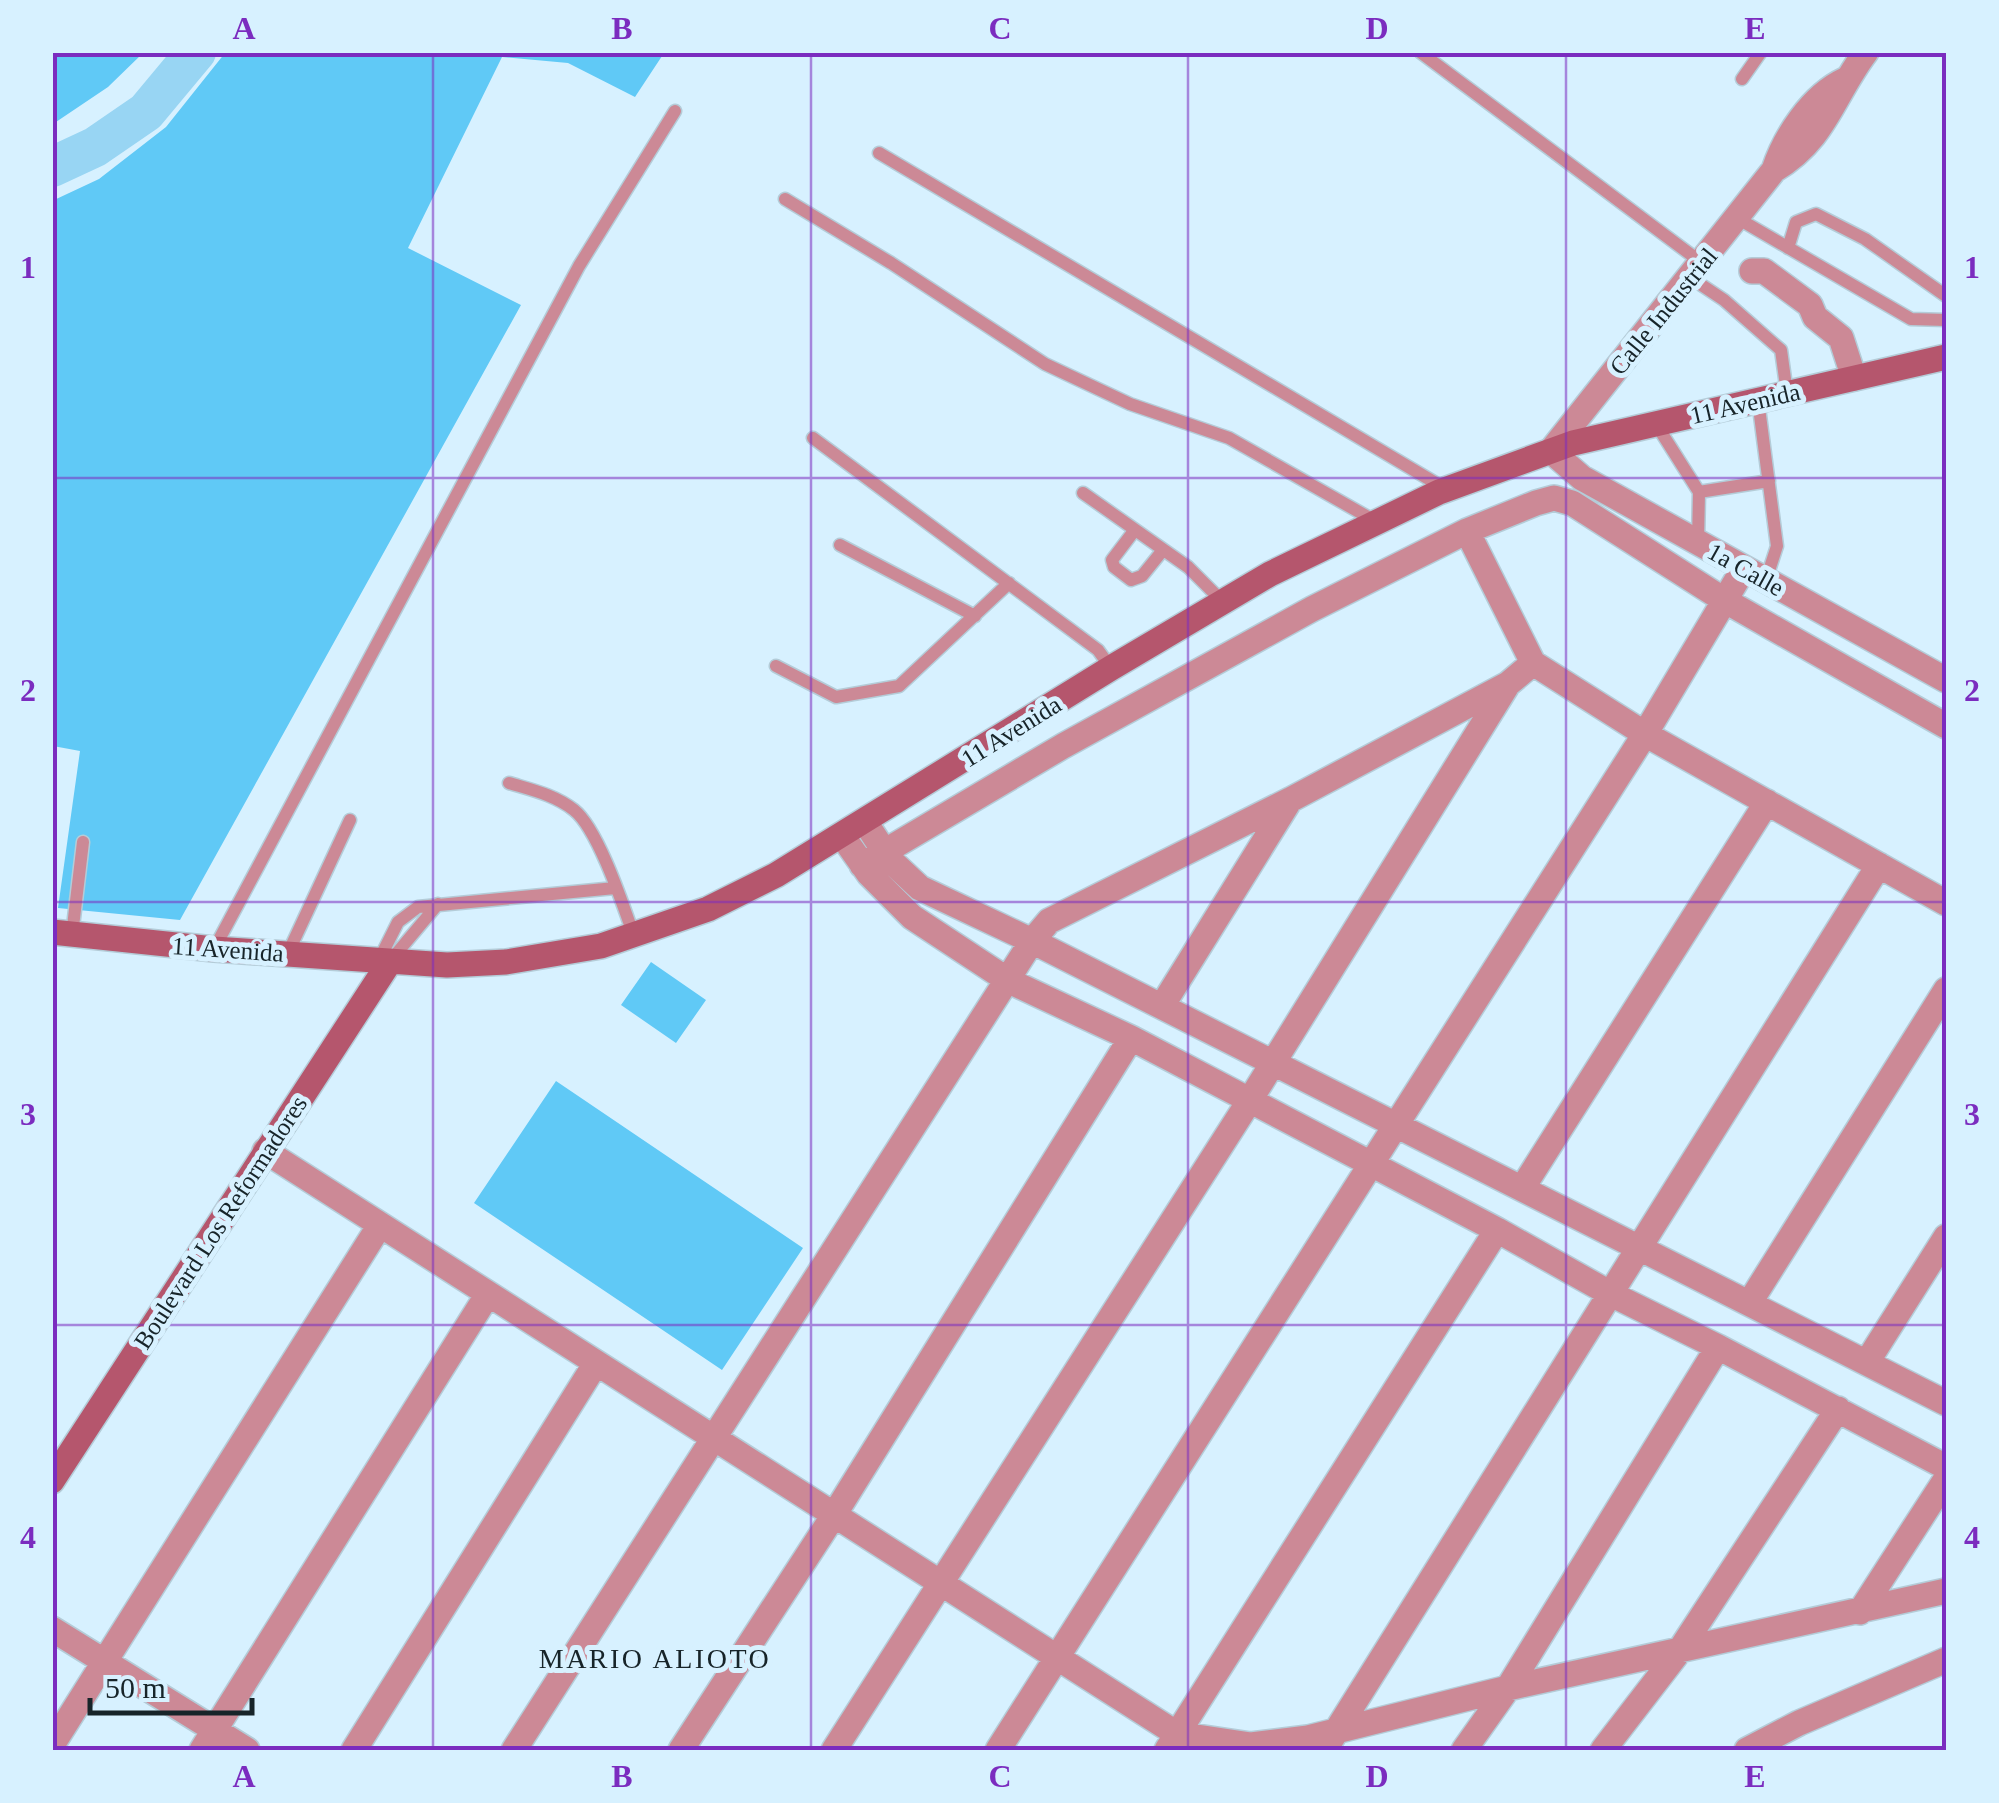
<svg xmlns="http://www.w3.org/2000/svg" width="1999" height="1803" viewBox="0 0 1999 1803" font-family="Georgia,serif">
	<rect width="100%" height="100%" fill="#d7f1ff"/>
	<path fill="#60c9f6" d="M 53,52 L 143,52 L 143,53 L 108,87 L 53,124 Z
		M 225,53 L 664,53 L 635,97 L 568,63 L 502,57 L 408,248 L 521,305 L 180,920 L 58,908 L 80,751 L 53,746 L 52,201 L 99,179 L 166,127 Z
		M 651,962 L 706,1000 L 676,1043 L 621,1005 Z
		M 556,1081 L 803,1248 L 722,1370 L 474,1203 Z"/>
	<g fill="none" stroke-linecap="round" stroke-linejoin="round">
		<path stroke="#98d5f3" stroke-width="40" d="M 52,167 L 95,147 L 146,112 L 196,52"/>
		<g stroke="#b4ccd8" stroke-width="15">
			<path id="service" d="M 1420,52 L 1702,263
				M 1742,79 L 1761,52
				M 879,153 L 1444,488
				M 785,199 L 891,263 L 1045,364 L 1130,404 L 1229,438 L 1375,521
				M 1737,218 L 1911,319 L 1946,320
				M 1788,248 L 1796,222 L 1816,214 L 1865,239 L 1946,296
				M 1691,278 L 1724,300 L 1781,350 L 1787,393
				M 1758,400 L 1777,546 L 1766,580
				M 1656,424 L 1699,492 L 1698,542
				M 813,438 L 1098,650 L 1111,668
				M 1699,492 L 1769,481
				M 1083,493 L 1188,567 L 1223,602
				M 1134,531 L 1112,560 L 1114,567 L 1131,580 L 1142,576 L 1163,550
				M 840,545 L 975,616
				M 776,666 L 836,697 L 899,686 L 1009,583
				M 509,783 C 532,790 555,795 574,810 C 598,829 623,905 634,936
				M 72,935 L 83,842
				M 214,949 L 579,266 L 675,111
				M 288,953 L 350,820
				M 379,960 L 398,922 L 418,907 L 615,888
				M 391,960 L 438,904"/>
		</g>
		<g stroke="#b4ccd8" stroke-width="28">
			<path id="minor" d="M 1845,80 C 1811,96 1785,137 1774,170 L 1551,451 L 1582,478 L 1946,680
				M 1774,170 C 1826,139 1832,97 1866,52
				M 1752,271 L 1764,271 L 1810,305 L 1815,317 L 1841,338 L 1854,378
				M 1467,531 L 1533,663 L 1645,734 L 1946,903
				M 865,822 L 890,860 L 920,888 L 1032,941 L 1946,1403
				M 843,837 L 869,874 L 912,917 L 1009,981 L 1131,1038 L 1497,1230 L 1611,1294 L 1718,1347 L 1946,1467
				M 862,865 L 1063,746 L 1312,609 L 1467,531 L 1536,503 L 1554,498 L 1572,503 L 1724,600 L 1946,726
				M 1162,1006 L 1290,800
				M 265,1151 L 1177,1734 L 1251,1745 L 1308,1738 L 1508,1688 L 1946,1591
				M 1523,1187 L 1767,802
				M 1750,1302 L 1946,990
				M 1867,1362 L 1946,1237
				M 1860,1612 L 1946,1479
				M 52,1629 L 247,1750
				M 1332,1738 L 1879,865
				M 52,1745 L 380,1225
				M 202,1750 L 488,1294
				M 354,1750 L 596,1363
				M 514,1750 L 1032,941 L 1049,921 L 1290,800 L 1508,684 L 1533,663
				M 681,1750 L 834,1515 L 1131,1038
				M 834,1750 L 1250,1100 L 1508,684
				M 998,1750 L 1645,734 L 1744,568
				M 1167,1750 L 1497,1230
				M 1464,1750 L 1508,1688 L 1718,1347
				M 1603,1750 L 1680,1650 L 1838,1409
				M 1747,1750 L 1799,1723 L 1946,1660"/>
		</g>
		<g stroke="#b4ccd8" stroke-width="28">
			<path id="secondary" d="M 52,932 L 214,949 L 447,965 L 506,962 L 601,946 L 708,909 L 776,875 L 1111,668 L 1270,574 L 1439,492 L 1573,443 L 1946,357
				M 52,1481 L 389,963"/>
		</g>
		<use href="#service" stroke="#cc8996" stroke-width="12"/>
		<use href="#minor" stroke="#cc8996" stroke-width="25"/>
		<use href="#secondary" stroke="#b5566d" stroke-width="25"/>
	</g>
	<path fill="none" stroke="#7b2cbf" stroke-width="2.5" stroke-opacity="0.55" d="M 433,52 L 433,1750M 811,52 L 811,1750M 1188,52 L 1188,1750M 1566,52 L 1566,1750M 52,478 L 1946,478M 52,902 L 1946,902M 52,1325 L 1946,1325"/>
	<g text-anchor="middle" stroke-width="10" stroke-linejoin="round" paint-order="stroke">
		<g font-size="25" fill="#172429" stroke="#d7f1ff">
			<text transform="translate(1663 311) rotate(-51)" y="9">Calle Industrial</text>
			<text transform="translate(1745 403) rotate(-13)" y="9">11 Avenida</text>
			<text transform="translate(1746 569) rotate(29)" y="9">1a Calle</text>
			<text transform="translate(1011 731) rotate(-32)" y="9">11 Avenida</text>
			<text transform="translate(228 949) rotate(4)" y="9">11 Avenida</text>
			<text transform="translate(220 1222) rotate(-57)" y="9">Boulevard Los Reformadores</text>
		</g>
		<g font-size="28" letter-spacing="2.5" fill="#172429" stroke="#d7f1ff">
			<text x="655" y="1668">MARIO ALIOTO</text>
		</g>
	</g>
	<rect width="1999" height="1803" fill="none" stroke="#d7f1ff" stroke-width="110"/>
	<path d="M90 1698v15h162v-15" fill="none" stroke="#172429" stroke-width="5"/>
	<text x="105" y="1698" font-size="30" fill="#172429" stroke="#d7f1ff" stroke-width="8" paint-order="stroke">50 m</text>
	<rect x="55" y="55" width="1889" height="1693" fill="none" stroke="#7b2cbf" stroke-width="4"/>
	<g font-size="32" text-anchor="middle" font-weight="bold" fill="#7b2cbf">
		<text x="244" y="39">A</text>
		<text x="622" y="39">B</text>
		<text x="1000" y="39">C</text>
		<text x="1377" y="39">D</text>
		<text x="1755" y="39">E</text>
		<text x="28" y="278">1</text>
		<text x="1972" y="278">1</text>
		<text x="28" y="701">2</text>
		<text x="1972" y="701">2</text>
		<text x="28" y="1125">3</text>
		<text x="1972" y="1125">3</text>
		<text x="28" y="1548">4</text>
		<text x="1972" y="1548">4</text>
		<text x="244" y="1787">A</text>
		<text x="622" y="1787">B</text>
		<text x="1000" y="1787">C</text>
		<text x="1377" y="1787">D</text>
		<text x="1755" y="1787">E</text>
	</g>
</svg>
